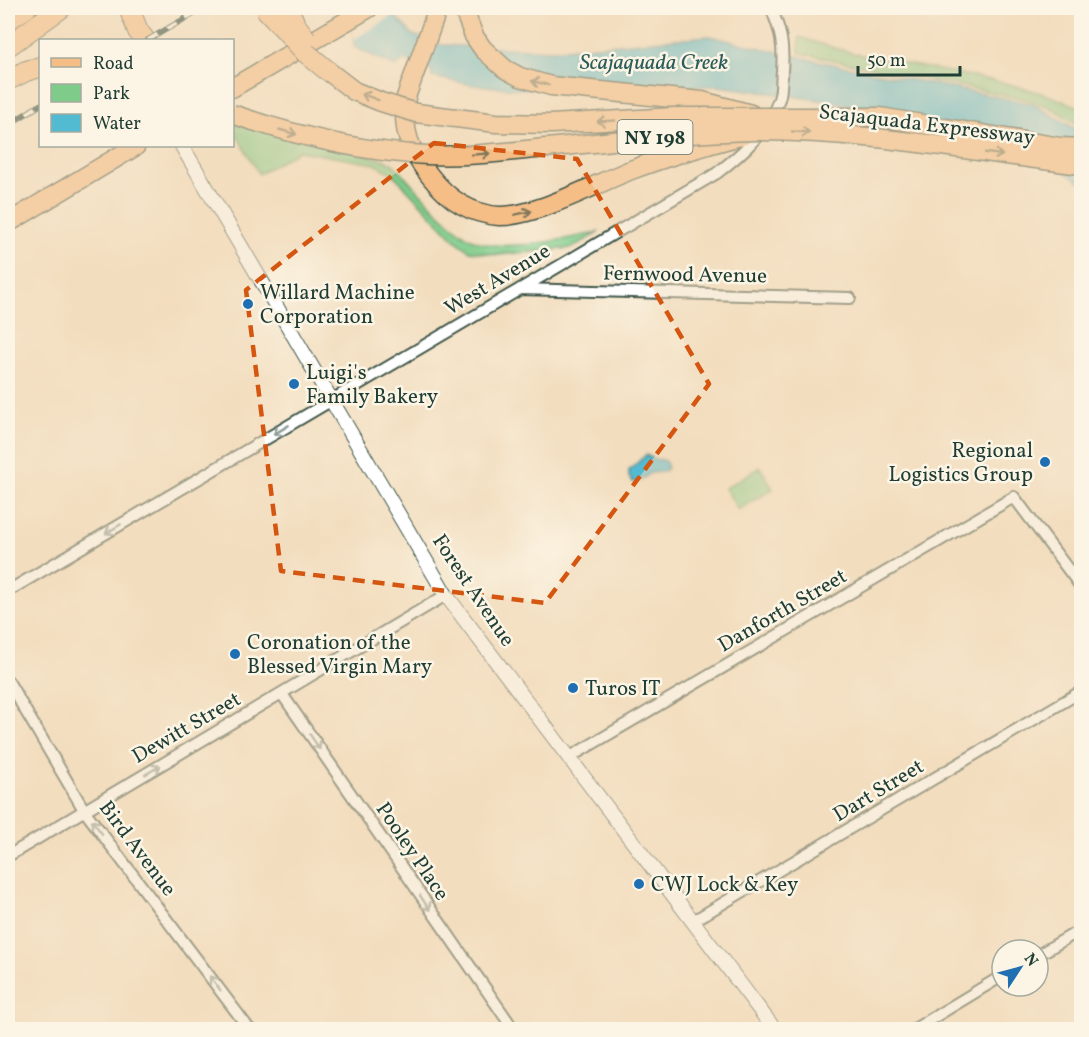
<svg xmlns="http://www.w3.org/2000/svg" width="1089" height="1037" viewBox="0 0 1089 1037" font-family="Vollkorn,serif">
	<rect width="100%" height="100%" fill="#fcf5e5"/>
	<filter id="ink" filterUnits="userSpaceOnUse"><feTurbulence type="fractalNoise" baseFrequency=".0167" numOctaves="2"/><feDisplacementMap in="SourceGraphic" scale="12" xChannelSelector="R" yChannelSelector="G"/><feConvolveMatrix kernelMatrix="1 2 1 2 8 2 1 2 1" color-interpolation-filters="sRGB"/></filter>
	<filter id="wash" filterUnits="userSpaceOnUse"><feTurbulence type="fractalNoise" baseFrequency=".008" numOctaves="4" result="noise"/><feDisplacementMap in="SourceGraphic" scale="24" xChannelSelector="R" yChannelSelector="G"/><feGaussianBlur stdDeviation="1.35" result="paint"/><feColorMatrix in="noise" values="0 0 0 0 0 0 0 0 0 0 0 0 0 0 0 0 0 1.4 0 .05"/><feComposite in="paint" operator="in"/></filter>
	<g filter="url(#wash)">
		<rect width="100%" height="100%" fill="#f2ddbe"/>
		<path fill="#7fcb8a" stroke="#4f845f" stroke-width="1.5" d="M 799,37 C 821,44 843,51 866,56 C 938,72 1014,78 1081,108 L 1081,126 L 1047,106 L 1024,99 L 799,53 Z
			M 232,123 L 382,159 L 393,164 C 414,185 442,220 466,236 C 497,256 564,239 599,232 L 572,248 L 498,255 L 470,251 L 455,240 L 392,173 L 375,164 L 298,151 L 259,174 L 235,132 L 233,132 Z
			M 760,467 L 773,489 L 738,510 L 725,488 Z"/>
		<path fill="#53bbd1" stroke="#397c82" stroke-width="1.5" d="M 338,8 L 382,8 L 385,12 L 394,15 L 413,35 L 441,45 L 552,50 L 709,36 L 813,60 L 1033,104 L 1081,132 L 1081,183 L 1060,169 L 928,120 L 839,103 L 719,86 L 517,89 L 473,85 L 432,77 L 431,70 L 404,60 L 396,67 L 354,47 L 353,32 Z
			M 646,455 L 653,459 L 664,460 L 667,464 L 667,468 L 663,472 L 651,473 L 638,482 L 633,482 L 629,477 L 629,470 Z"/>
		<path fill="#f2ddbe" d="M 338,8 L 382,8 L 385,12 L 394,15 L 354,39 L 353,32 Z"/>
	</g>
	<g filter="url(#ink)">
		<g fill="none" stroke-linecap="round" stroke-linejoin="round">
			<g stroke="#3f5549" stroke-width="14">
				<path id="minor" d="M 520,289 L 850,298
					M 8,591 L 717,173 C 743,153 768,131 779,99 C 782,91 781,80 782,71 C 784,46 781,31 771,8
					M 8,681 L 84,810 L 250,1030
					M 282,694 L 514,1030
					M 570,757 L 1014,497 L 1082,588
					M 8,856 L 446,595
					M 693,921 L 1082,691
					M 1038,955 L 1082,929
					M 913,1030 L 1002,976"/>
			</g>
			<g stroke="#3f5549" stroke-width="16">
				<path id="tertiary" d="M 182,146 L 446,595 L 775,1030"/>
			</g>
			<g stroke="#3f5549" stroke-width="21">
				<path id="primary" d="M 232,88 L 369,8
					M 8,223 L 136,146"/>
			</g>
			<g stroke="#3f5549" stroke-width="21">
				<path id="trunk" d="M 438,8 L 406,97 C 402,131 409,150 430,176 C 447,198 470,214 499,216 C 535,217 595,184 631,170 C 668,156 706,145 744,135
					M 463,8 L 474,36 L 483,49 L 505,69 L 520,77 L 551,86 L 702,101 L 751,114"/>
			</g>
			<g stroke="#3f5549" stroke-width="22">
				<path id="motorway" d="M 129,8 L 138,31 L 145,40
					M 8,20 L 26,8
					M 8,46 L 61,8
					M 8,80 L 26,71 L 40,67"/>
			</g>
			<use href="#minor" stroke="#fff" stroke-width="10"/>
			<use href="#tertiary" stroke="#fff" stroke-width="14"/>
			<use href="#primary" stroke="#f6be87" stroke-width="18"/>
			<use href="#trunk" stroke="#f6be87" stroke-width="18"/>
			<use href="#motorway" stroke="#f6be87" stroke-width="20"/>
			<g stroke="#1f3d34" stroke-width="6">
				<path id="rail" d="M 148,40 L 203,8
					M 8,125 L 40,105"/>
			</g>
			<use href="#rail" stroke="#fcf5e5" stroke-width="4" stroke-dasharray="11" stroke-linecap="butt"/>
			<g stroke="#3f5549" stroke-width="21" stroke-linecap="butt">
				<path id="trunk-bridge" d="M 328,71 L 354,91 L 381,102 L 416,113 L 496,123 L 551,124 L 674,117 L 880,117 L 1060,147 L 1082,148
					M 232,114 C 296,136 360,152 427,155 C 466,157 506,152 545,148 C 615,141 686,132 757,131 C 867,131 973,152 1082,165"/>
			</g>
			<g stroke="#3f5549" stroke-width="22" stroke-linecap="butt">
				<path id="motorway-bridge" d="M 265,8 L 306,53 L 328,71
					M 288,8 L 295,24 L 306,39"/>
			</g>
			<use href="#trunk-bridge" stroke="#f6be87" stroke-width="18"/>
			<use href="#motorway-bridge" stroke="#f6be87" stroke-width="20"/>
		</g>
		<defs><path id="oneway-shaft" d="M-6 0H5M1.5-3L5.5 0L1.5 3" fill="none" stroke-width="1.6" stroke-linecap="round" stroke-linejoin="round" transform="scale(1.5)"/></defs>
		<g stroke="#807759">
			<use href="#oneway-shaft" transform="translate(540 83) rotate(-166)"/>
			<use href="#oneway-shaft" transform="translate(370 97) rotate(-159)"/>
			<use href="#oneway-shaft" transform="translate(606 121) rotate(177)"/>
			<use href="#oneway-shaft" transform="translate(288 132) rotate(16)"/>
			<use href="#oneway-shaft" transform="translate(801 132) rotate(3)"/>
			<use href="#oneway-shaft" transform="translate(481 154) rotate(-4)"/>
			<use href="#oneway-shaft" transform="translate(994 154) rotate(8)"/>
			<use href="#oneway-shaft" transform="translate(523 213) rotate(-12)"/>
		</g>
		<g stroke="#8f9e9a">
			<use href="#oneway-shaft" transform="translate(281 430) rotate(149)"/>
			<use href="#oneway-shaft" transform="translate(113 529) rotate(149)"/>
			<use href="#oneway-shaft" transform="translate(315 742) rotate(56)"/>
			<use href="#oneway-shaft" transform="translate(153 770) rotate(-30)"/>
			<use href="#oneway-shaft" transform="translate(97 827) rotate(-127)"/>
			<use href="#oneway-shaft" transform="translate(425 903) rotate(56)"/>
			<use href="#oneway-shaft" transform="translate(215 983) rotate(-127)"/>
		</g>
	</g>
	<path d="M0 0H1089V1037H0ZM 434,143 L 577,159 L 709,384 L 545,603 L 281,571 L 246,290 Z" fill="#f2ddbe" fill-opacity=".55" fill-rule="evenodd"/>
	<path fill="none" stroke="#d45610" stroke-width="4.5" stroke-dasharray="12 8" stroke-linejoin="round" d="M 434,143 L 577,159 L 709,384 L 545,603 L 281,571 L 246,290 Z"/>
	<g fill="#1f6fb2" stroke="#fcf5e5" stroke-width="2">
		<circle cx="248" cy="304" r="6"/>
		<circle cx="294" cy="384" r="6"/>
		<circle cx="1045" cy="462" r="6"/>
		<circle cx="235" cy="654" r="6"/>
		<circle cx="573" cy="688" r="6"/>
		<circle cx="639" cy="884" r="6"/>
	</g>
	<g text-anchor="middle" stroke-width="5" stroke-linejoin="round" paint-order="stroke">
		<rect fill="#fcf5e5" stroke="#617469" stroke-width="1.5" x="617.5" y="120" width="75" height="34" rx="4.5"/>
		<g font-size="20" font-weight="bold" fill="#1f3d34">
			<text x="655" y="144">NY 198</text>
		</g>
		<g font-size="21" fill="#1f3d34" stroke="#fcf5e5">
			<text transform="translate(927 124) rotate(7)" y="7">Scajaquada Expressway</text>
			<text transform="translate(685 274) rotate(1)" y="7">Fernwood Avenue</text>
			<text transform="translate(497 279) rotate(-31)" y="7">West Avenue</text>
			<text transform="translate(474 590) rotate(56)" y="7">Forest Avenue</text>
			<text transform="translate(782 610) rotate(-30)" y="7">Danforth Street</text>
			<text transform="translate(186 727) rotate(-30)" y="7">Dewitt Street</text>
			<text transform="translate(878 790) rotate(-31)" y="7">Dart Street</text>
			<text transform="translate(138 848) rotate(53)" y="7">Bird Avenue</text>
			<text transform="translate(413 851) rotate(56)" y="7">Pooley Place</text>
		</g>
		<g font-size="21" fill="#1f3d34" stroke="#fcf5e5" text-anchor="start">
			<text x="260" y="299">Willard Machine<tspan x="260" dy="24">Corporation</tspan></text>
			<text x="306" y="379">Luigi's<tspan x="306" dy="24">Family Bakery</tspan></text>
			<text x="1033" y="457" text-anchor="end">Regional<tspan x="1033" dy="24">Logistics Group</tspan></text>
			<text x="247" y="649">Coronation of the<tspan x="247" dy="24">Blessed Virgin Mary</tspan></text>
			<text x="585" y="695">Turos IT</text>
			<text x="651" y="891">CWJ Lock &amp; Key</text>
		</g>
		<g font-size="22" font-style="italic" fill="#2c5c5b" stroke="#fcf5e5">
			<text x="654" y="69">Scajaquada Creek</text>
		</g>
	</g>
	<rect width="1089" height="1037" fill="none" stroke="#fcf5e5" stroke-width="30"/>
	<rect x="39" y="39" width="195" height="108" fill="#fcf5e5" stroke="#a4ab9e" stroke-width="1.5"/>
	<rect x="51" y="58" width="30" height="9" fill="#f6be87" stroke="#a4ab9e" stroke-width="1.5"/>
	<text x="93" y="69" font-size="18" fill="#1f3d34">Road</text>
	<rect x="51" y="84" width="30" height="18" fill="#7fcb8a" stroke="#a4ab9e" stroke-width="1.5"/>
	<text x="93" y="99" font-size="18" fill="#1f3d34">Park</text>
	<rect x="51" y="114" width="30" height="18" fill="#53bbd1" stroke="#a4ab9e" stroke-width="1.5"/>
	<text x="93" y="129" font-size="18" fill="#1f3d34">Water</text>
	<g transform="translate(1020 968) rotate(54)"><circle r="28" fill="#fcf5e5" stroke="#a4ab9e" stroke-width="1.5"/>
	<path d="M0-4.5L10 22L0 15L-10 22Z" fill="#1f6fb2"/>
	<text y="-9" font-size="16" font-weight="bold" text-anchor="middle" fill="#1f3d34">N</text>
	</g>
	<path d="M858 66v9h102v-9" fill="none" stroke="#1f3d34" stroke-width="3"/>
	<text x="867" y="66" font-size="18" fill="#1f3d34" stroke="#fcf5e5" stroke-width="4.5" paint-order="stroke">50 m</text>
</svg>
